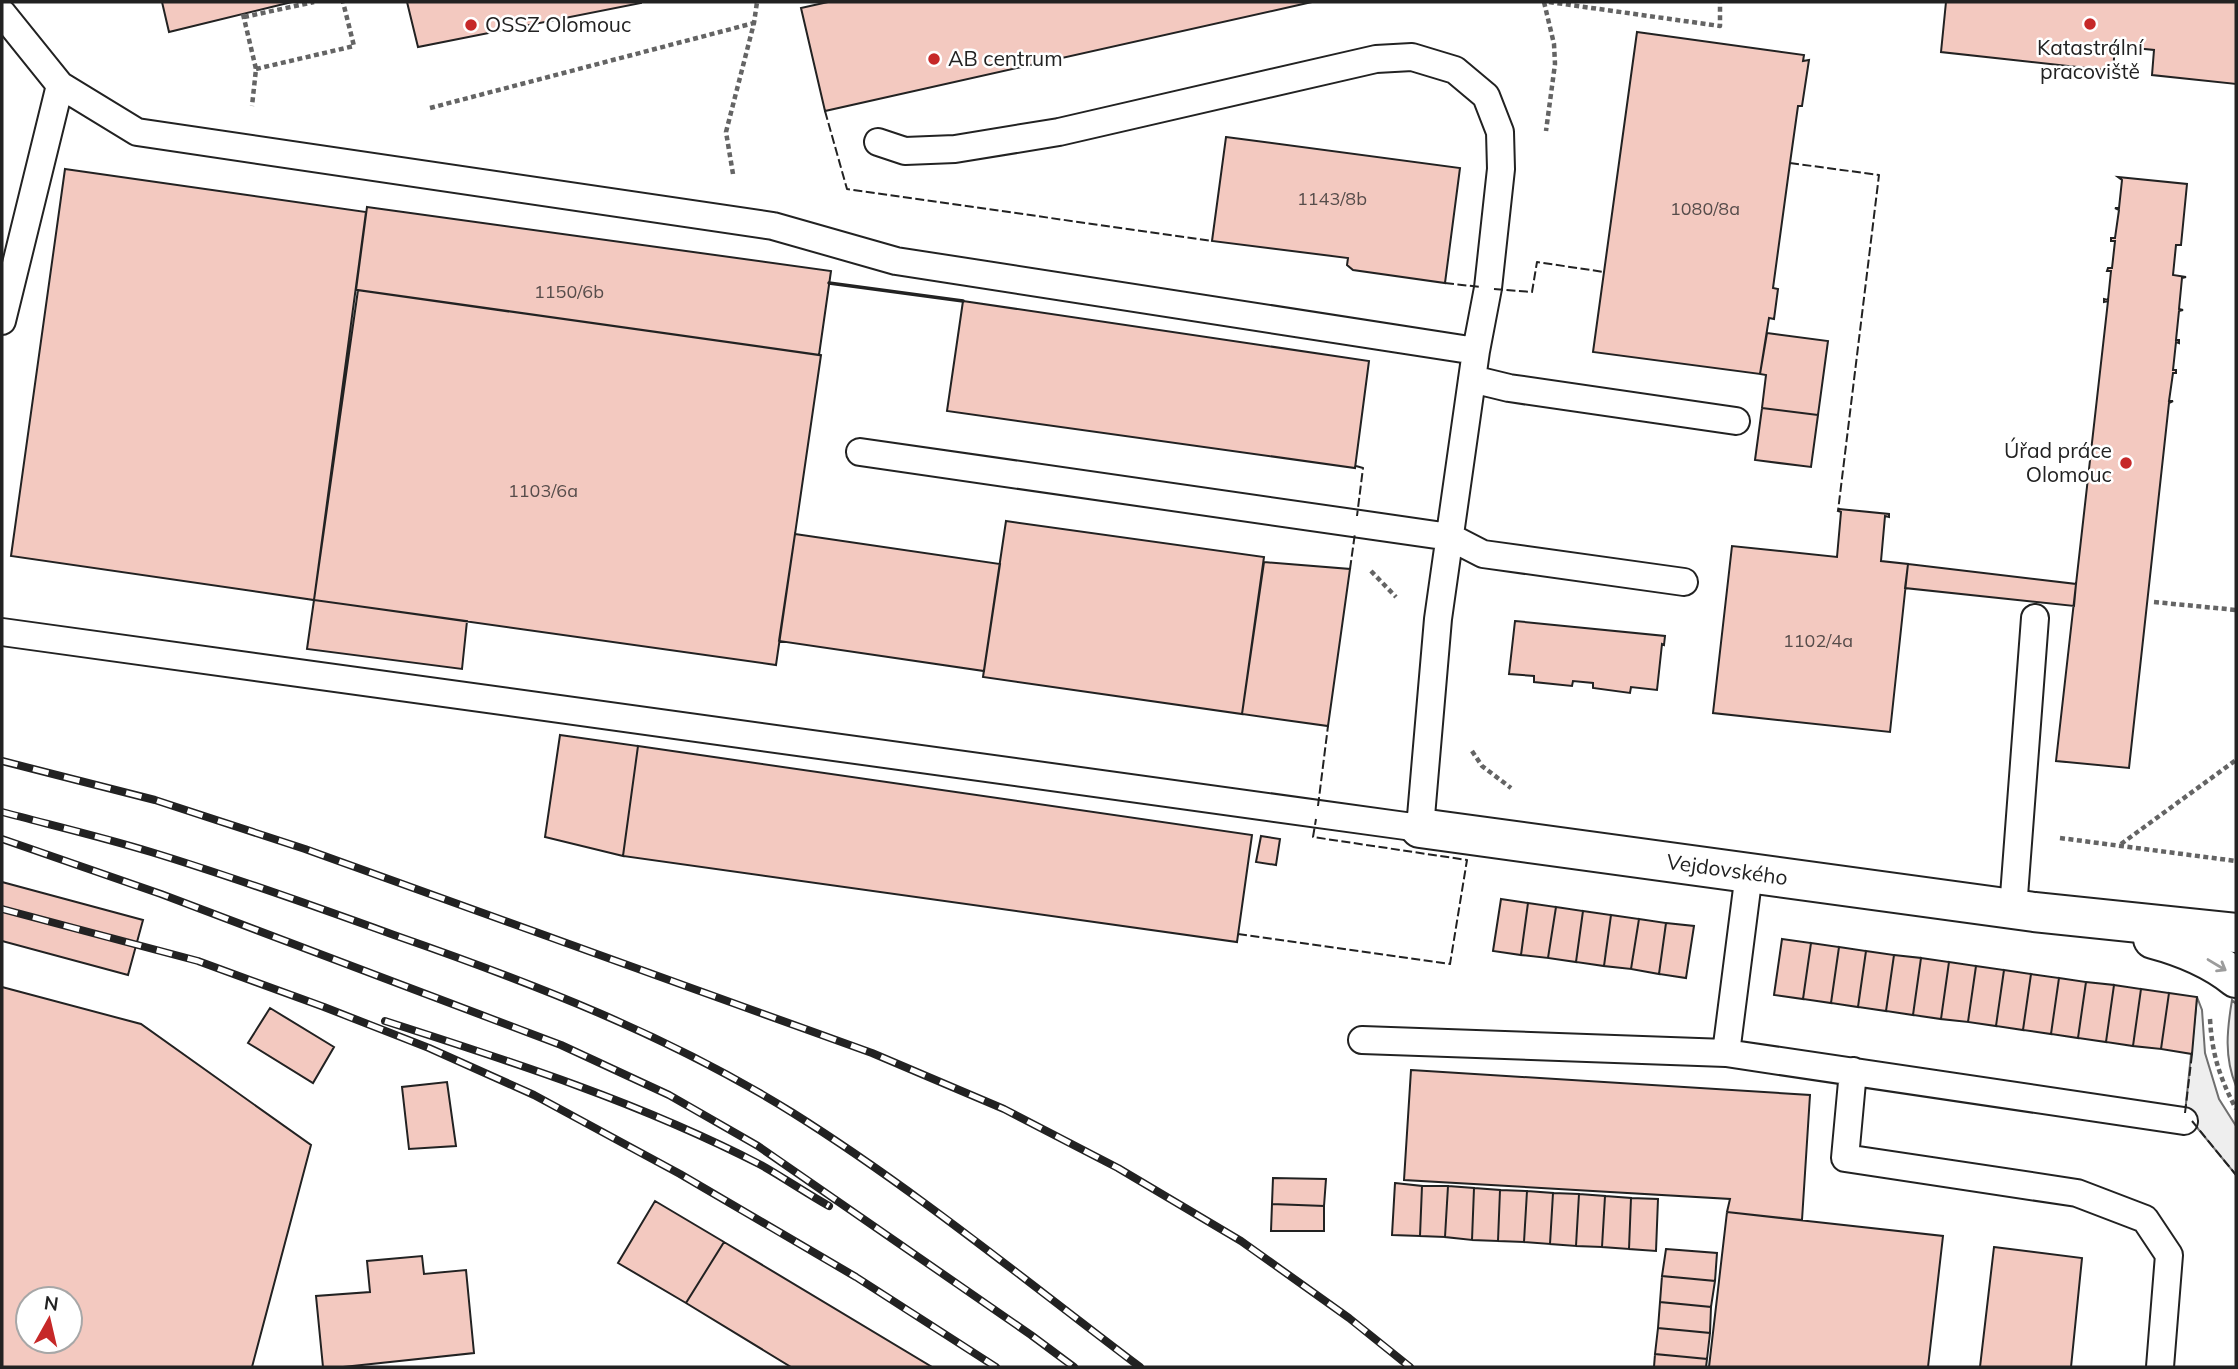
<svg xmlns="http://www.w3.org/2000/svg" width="2238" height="1369" viewBox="0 0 2238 1369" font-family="Mulish,sans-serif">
	<rect width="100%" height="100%" fill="#fff"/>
	<path fill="#eee" stroke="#6f6f6f" stroke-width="2" d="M 2197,997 L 2202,1010 L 2205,1053 L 2219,1099 L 2236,1126 L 2236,1175 L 2185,1113 Z
		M 2232,1000 L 2236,1004 L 2236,1086 C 2224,1057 2227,1030 2232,1000 Z"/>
	<path fill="#f3c9c0" stroke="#222" stroke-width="2" fill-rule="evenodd" d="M 162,2 L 292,2 L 169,32 Z
		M 407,2 L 641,2 L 641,3 L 418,47 Z
		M 828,2 L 1312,2 L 825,111 L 801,8 Z
		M 1946,2 L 2236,2 L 2236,84 L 2152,75 L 2154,50 L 2115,46 L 2113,71 L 1941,52 Z
		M 1637,32 L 1804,55 L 1803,61 L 1809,60 L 1802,106 L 1798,106 L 1790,163 L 1773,288 L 1778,289 L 1774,319 L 1769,318 L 1760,374 L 1593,352 Z
		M 1226,137 L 1460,168 L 1445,283 L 1353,270 L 1347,265 L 1348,258 L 1212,241 Z
		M 65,169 L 366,212 L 314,600 L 11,556 Z
		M 2118,177 L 2187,184 L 2181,245 L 2176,245 L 2173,275 L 2186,277 L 2182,278 L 2179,309 L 2183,310 L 2179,311 L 2176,340 L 2179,340 L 2179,343 L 2176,342 L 2173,370 L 2176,370 L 2176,373 L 2173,373 L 2169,401 L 2173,401 L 2169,403 L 2129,768 L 2056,761 L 2108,301 L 2104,302 L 2104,299 L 2108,300 L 2111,271 L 2107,271 L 2108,268 L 2112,268 L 2115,241 L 2111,241 L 2111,238 L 2115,238 L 2119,210 L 2115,208 L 2119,208 L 2122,180 Z
		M 367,207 L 831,271 L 819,355 L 356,290 Z
		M 358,290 L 821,355 L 776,665 L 314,600 Z
		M 963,301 L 1369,361 L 1355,468 L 947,411 Z
		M 1767,333 L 1828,341 L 1818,415 L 1762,408 L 1766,375 L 1760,374 Z
		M 1762,408 L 1818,415 L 1811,467 L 1755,460 Z
		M 1839,509 L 1889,514 L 1889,517 L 1885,516 L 1881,561 L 1908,564 L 1890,732 L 1713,713 L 1732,546 L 1837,557 L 1841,512 L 1838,511 Z
		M 1006,521 L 1264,557 L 1242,714 L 983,677 Z
		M 795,534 L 1000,564 L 984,671 L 779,641 Z
		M 1264,562 L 1350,569 L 1328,726 L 1242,714 Z
		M 1908,564 L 2076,584 L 2074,606 L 1905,588 Z
		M 314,600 L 467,621 L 462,669 L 307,649 Z
		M 1515,621 L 1665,636 L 1664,645 L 1662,644 L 1657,690 L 1631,687 L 1630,693 L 1593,688 L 1593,683 L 1573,681 L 1572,686 L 1534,682 L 1534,676 L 1509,674 Z
		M 560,735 L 638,746 L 623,856 L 545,837 Z
		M 638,746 L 1252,835 L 1237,942 L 623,856 Z
		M 1261,836 L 1280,839 L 1276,865 L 1256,862 Z
		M 2,882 L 143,920 L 128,975 L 2,941 Z
		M 1501,899 L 1528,903 L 1521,955 L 1493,951 Z
		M 1528,903 L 1556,907 L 1548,958 L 1521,955 Z
		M 1556,907 L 1583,911 L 1576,962 L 1548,958 Z
		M 1583,911 L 1611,915 L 1604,966 L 1576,962 Z
		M 1611,915 L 1639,919 L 1631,969 L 1604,966 Z
		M 1639,919 L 1666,923 L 1659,974 L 1631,969 Z
		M 1666,923 L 1694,926 L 1686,978 L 1659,974 Z
		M 1782,939 L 1811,943 L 1803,999 L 1774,995 Z
		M 1811,943 L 1839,947 L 1831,1003 L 1803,999 Z
		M 1839,947 L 1866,951 L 1858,1007 L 1831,1003 Z
		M 1866,951 L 1894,955 L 1886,1011 L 1858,1007 Z
		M 1894,955 L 1921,958 L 1913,1015 L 1886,1011 Z
		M 1921,958 L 1949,962 L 1941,1019 L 1913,1015 Z
		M 1949,962 L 1976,966 L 1968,1022 L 1941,1019 Z
		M 1976,966 L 2004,970 L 1996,1026 L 1968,1022 Z
		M 2004,970 L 2031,974 L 2023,1030 L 1996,1026 Z
		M 2031,974 L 2059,978 L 2051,1034 L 2023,1030 Z
		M 2059,978 L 2086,982 L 2078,1038 L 2051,1034 Z
		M 2086,982 L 2114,985 L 2106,1042 L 2078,1038 Z
		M 2114,985 L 2141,989 L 2133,1046 L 2106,1042 Z
		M 2,987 L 141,1024 L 311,1145 L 252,1367 L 2,1367 ZM 28,1299 L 70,1299 L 70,1341 L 28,1341 Z
		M 2141,989 L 2169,993 L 2161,1049 L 2133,1046 Z
		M 2169,993 L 2197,997 L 2192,1054 L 2161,1049 Z
		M 270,1008 L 334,1047 L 313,1083 L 248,1043 Z
		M 1411,1070 L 1810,1095 L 1802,1220 L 1727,1212 L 1730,1199 L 1404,1180 Z
		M 447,1082 L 456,1146 L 409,1149 L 402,1087 Z
		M 1273,1178 L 1326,1179 L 1324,1206 L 1272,1204 Z
		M 1395,1183 L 1422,1186 L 1420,1236 L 1392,1235 Z
		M 1422,1186 L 1448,1186 L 1445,1237 L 1420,1236 Z
		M 1448,1186 L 1474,1188 L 1472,1240 L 1445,1237 Z
		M 1474,1188 L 1500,1190 L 1498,1241 L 1472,1240 Z
		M 1500,1190 L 1527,1191 L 1524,1242 L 1498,1241 Z
		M 1527,1191 L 1553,1193 L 1550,1244 L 1524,1242 Z
		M 1553,1193 L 1579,1194 L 1576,1246 L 1550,1244 Z
		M 1579,1194 L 1605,1196 L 1602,1247 L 1576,1246 Z
		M 1605,1196 L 1631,1198 L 1629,1249 L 1602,1247 Z
		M 1631,1198 L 1658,1199 L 1656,1251 L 1629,1249 Z
		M 655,1201 L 724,1242 L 686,1303 L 618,1263 Z
		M 1272,1204 L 1324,1206 L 1324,1231 L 1271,1231 Z
		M 1727,1212 L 1943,1236 L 1928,1367 L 1709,1367 Z
		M 724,1242 L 932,1367 L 791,1367 L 686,1303 Z
		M 1994,1247 L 2082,1258 L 2071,1367 L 1980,1367 Z
		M 1666,1249 L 1717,1253 L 1715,1281 L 1662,1276 Z
		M 422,1256 L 424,1274 L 466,1270 L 474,1353 L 343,1367 L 323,1367 L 316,1296 L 370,1292 L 367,1261 Z
		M 1662,1276 L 1715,1281 L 1711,1307 L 1660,1302 Z
		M 1660,1302 L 1711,1307 L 1710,1333 L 1658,1328 Z
		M 1658,1328 L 1710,1333 L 1707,1359 L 1655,1354 Z
		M 1655,1354 L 1707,1359 L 1706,1367 L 1654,1367 Z"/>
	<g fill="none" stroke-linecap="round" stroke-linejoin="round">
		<g stroke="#222" stroke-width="30">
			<path id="lane" d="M 2,13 L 60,85 L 137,132 L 773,226 L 896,261 L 1476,351
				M 2,321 L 60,85
				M 1472,379 L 1509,388 L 1736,421
				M 860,452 L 1450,537 L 1483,554 L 1684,582
				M 2,632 L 1420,828 L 1438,619 L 1476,351 L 1488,288 L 1501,169 L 1500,132 L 1486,96 L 1455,70 L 1412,57 L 1376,59 L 1059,132 L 955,149 L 905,151 L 878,142
				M 1749,873 L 1726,1053 L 2184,1121
				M 2013,909 L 2035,618
				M 1362,1040 L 1726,1053
				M 1853,1071 L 1845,1158 L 2077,1193 L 2145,1219 L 2169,1255 L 2160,1367"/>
		</g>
		<g stroke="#222" stroke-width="42">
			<g id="street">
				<path id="s1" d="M 1420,828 L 2034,912 L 2236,933"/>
				<path d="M 2153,939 C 2183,947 2211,958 2236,978"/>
			</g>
		</g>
		<path stroke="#646464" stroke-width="4.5" stroke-dasharray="5 3.5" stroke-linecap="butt" d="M 1544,2 L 1554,44 L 1555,64 L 1546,131
			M 1549,2 L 1720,26 L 1720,2
			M 243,14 L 256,69 L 252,106
			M 244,17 L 314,2
			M 256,69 L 354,46 L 343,2
			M 430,108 L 754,23
			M 733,174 L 726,132 L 754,23 L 757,2
			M 1371,571 L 1396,597
			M 2154,602 L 2236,610
			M 1472,751 L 1482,766 L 1511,788
			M 2060,838 L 2236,861
			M 2121,844 L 2236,760
			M 2210,1019 C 2212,1055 2220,1078 2236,1109"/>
		<use href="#lane" stroke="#fff" stroke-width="26"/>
		<use href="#street" stroke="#fff" stroke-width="38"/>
		<g stroke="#222" stroke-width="8">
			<path id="rail" d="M 2,761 L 155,800 L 305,849 L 872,1053 L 1004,1109 L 1118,1168 L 1241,1241 L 1349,1318 L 1410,1367
				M 2,812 C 51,825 102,837 151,852 C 233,877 314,906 394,935 C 532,983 668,1035 793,1113 C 914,1189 1026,1281 1140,1367
				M 2,839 L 161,894 L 561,1045 L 669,1095 L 758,1146 L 1031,1335 L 1074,1367
				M 2,909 L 198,961 L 324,1007 L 429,1048 L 534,1095 L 680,1174 L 856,1277 L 996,1367
				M 385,1021 C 513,1062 641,1103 761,1165 C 784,1178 806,1193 829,1206"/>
		</g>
		<use href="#rail" stroke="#fff" stroke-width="5" stroke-dasharray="16" stroke-linecap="butt"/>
		<path stroke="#222" stroke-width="2" stroke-dasharray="9 3.5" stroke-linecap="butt" d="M 825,111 L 847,189 L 1212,241
			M 1790,163 L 1879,175 L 1838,511
			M 1445,283 L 1480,287
			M 1494,289 L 1532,292 L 1537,262 L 1604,272
			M 1356,466 L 1363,468 L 1357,516
			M 1350,569 L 1355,533
			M 1318,806 L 1328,726
			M 1238,934 L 1450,964 L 1467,860 L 1313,837 L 1316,819
			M 2185,1113 L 2192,1054
			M 2192,1121 L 2236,1175"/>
		<path stroke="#222" stroke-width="3.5" d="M 829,283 L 963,301"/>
	</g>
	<defs><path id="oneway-shaft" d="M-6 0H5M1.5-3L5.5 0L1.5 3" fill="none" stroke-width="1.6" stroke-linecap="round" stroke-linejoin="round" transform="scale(1.75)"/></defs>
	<use stroke="#9c9c9c" href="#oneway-shaft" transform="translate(2217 965) rotate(31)"/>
	<g fill="#c62828" stroke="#fff" stroke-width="2.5">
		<circle cx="2090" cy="24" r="7"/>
		<circle cx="471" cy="25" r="7"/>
		<circle cx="934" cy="59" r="7"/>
		<circle cx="2126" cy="463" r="7"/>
	</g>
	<g text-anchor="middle" stroke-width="5" stroke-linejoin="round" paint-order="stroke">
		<g font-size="18" fill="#564c4a">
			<text x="1332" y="205">1143/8b</text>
			<text x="1705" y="215">1080/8a</text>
			<text x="569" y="298">1150/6b</text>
			<text x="543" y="497">1103/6a</text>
			<text x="1818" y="647">1102/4a</text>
		</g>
		<g font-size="21" fill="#222" stroke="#fff" text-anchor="start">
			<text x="485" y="32">OSSZ Olomouc</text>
			<text x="2090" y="55" text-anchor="middle">Katastrální<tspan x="2090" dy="24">pracoviště</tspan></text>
			<text x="948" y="66">AB centrum</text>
			<text x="2112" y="458" text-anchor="end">Úřad práce<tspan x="2112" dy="24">Olomouc</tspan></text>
		</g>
		<g font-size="21" fill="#222" stroke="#fff">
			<text dy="7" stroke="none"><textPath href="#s1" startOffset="310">Vejdovského</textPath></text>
		</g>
	</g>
	<rect width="2238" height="1369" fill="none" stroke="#222222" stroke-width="7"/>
	<g transform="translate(49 1320) rotate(8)"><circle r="33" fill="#ffffff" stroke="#a7a7a7" stroke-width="2"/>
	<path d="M0-5L12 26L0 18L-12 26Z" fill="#c62828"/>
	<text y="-10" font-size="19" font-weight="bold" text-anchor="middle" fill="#222222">N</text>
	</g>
</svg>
